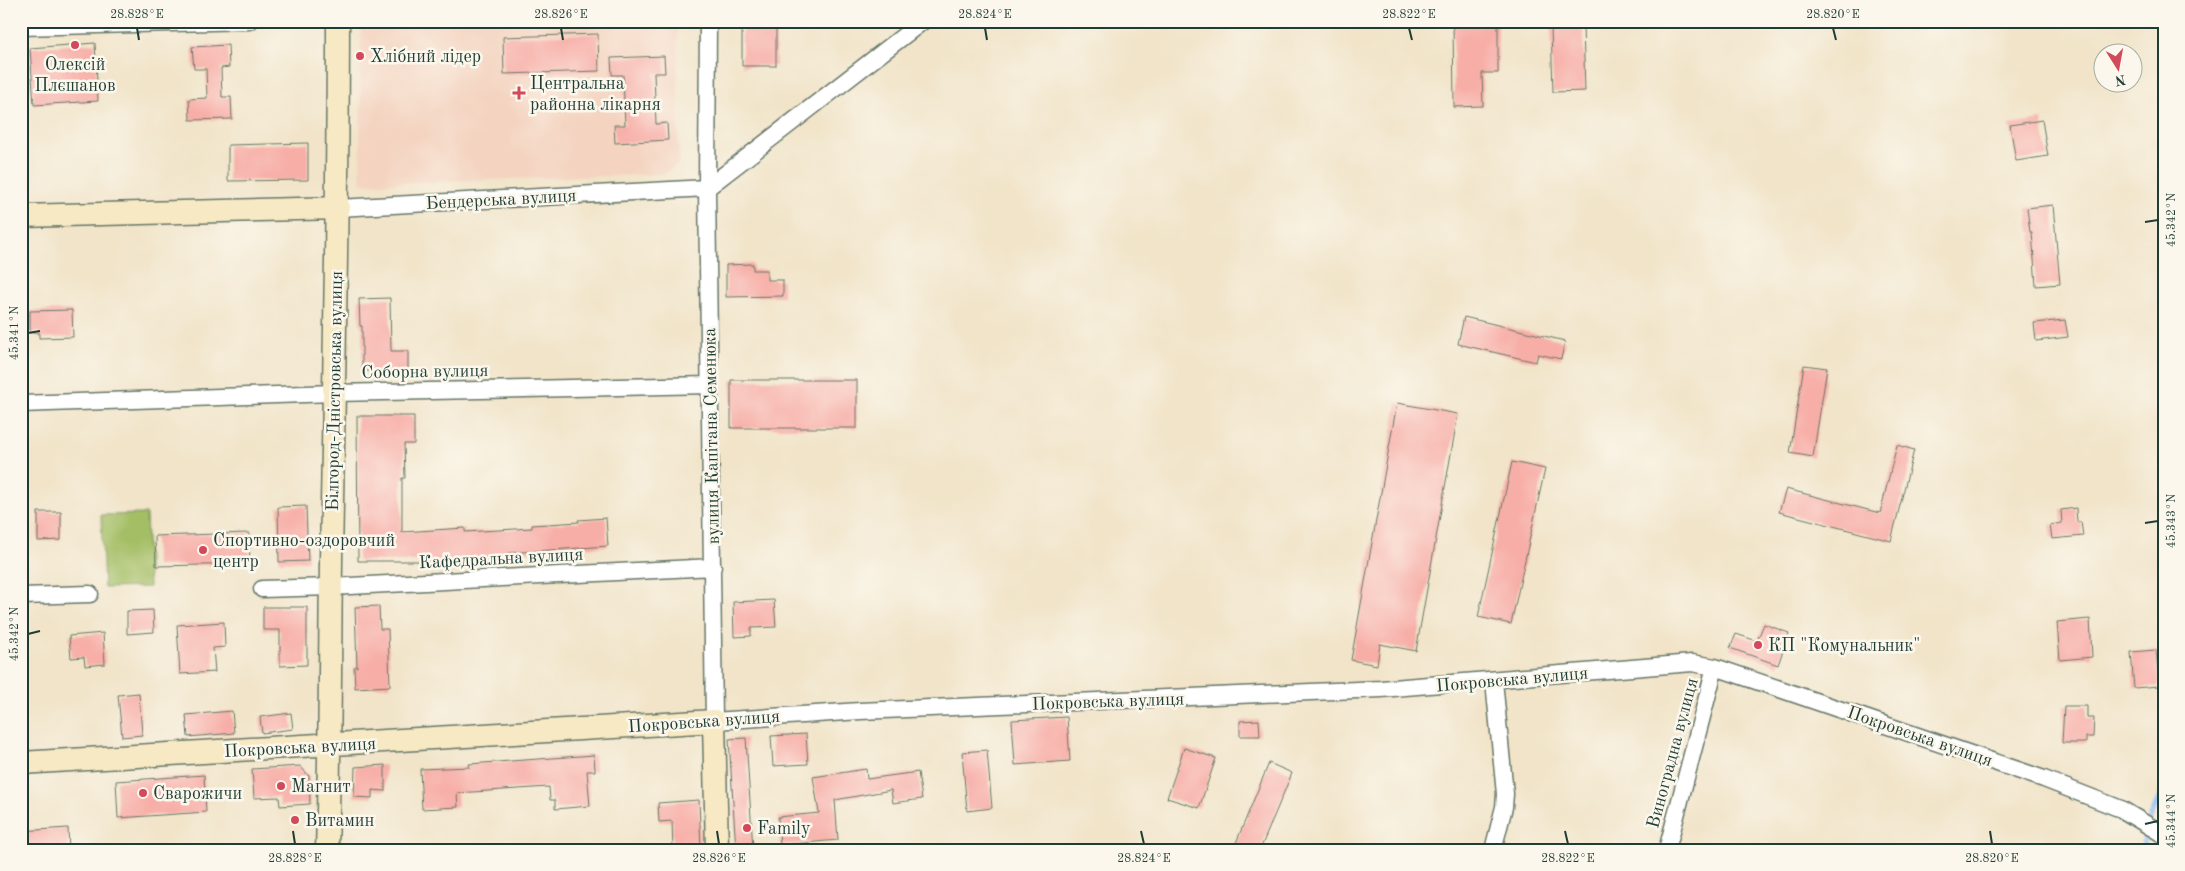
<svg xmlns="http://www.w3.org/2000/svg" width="2185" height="871" viewBox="0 0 2185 871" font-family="'Old Standard TT',serif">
	<rect width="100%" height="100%" fill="#fbf7ec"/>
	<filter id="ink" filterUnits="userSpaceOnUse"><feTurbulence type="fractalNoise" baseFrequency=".02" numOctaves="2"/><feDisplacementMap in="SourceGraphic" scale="10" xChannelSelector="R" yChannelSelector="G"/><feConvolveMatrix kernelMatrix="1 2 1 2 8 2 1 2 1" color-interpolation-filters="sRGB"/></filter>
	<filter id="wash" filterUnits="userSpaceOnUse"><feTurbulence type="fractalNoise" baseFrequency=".0096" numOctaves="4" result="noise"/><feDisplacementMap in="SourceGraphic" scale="20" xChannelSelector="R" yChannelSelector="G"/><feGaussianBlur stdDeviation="1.12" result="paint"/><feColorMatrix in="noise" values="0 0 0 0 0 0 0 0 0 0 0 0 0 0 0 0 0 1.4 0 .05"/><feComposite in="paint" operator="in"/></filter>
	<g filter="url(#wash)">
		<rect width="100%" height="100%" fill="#f1e4c9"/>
		<path fill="#f4d3c0" d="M 361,21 L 677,21 L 679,164 L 663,174 L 360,184 Z"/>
		<path fill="#a4be65" stroke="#627e4c" d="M 146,514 L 149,587 L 104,588 L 101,515 Z"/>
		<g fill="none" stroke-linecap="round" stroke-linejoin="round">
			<path stroke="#84b5f0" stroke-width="5.5" d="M 2150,819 L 2164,788
				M 2142,850 L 2146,835"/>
		</g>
		<g id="blocks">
			<path fill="#f7aea7" d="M 742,21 L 776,21 L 776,66 L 742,66 Z
				M 1453,21 L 1498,21 L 1498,73 L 1482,73 L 1483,106 L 1454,107 Z
				M 1583,26 L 1585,91 L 1553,92 L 1551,27 Z
				M 598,34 L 599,71 L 504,74 L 503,37 Z
				M 95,43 L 98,101 L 34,105 L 30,48 Z
				M 228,45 L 229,67 L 221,68 L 222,97 L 231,97 L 232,119 L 190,120 L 189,99 L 207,98 L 206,69 L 194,69 L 192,47 Z
				M 664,56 L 665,73 L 654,73 L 656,124 L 667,123 L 668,140 L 615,143 L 614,125 L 625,125 L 623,75 L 612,75 L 611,58 Z
				M 2042,120 L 2048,156 L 2016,161 L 2010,125 Z
				M 308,143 L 308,180 L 228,181 L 228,145 Z
				M 2053,205 L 2060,284 L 2036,286 L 2032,232 L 2030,232 L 2027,208 Z
				M 753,264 L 753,270 L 767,270 L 767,280 L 783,280 L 783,296 L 726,297 L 726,265 Z
				M 390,298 L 391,351 L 408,351 L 408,371 L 362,371 L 362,326 L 360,326 L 359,299 Z
				M 72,310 L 73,337 L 39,338 L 39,332 L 30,333 L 30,311 Z
				M 1464,317 L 1565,341 L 1561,359 L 1538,354 L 1536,362 L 1458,344 Z
				M 2065,320 L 2068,337 L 2036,341 L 2034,323 Z
				M 1804,365 L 1827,368 L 1813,457 L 1790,453 Z
				M 731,380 L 857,380 L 857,428 L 731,428 Z
				M 1397,403 L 1458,414 L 1416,651 L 1380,644 L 1377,665 L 1351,660 Z
				M 357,416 L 414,416 L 414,444 L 404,444 L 405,478 L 402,478 L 402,532 L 465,528 L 465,532 L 532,528 L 532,525 L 579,522 L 578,520 L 606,518 L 608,546 L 508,553 L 508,557 L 430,561 L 358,561 Z
				M 1897,445 L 1914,450 L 1891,541 L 1779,512 L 1786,489 L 1880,513 Z
				M 1512,462 L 1545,469 L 1511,624 L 1478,617 Z
				M 306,506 L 308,561 L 279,562 L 278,507 Z
				M 2076,508 L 2077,522 L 2081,522 L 2083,536 L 2052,539 L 2050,525 L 2062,523 L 2061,510 Z
				M 38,512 L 61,512 L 61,540 L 38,541 Z
				M 249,533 L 250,564 L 156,566 L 155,536 Z
				M 774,600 L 776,627 L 751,628 L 751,636 L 734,637 L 733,602 Z
				M 379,606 L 380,629 L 388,629 L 390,686 L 355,688 L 354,667 L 357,667 L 355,607 Z
				M 263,607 L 307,607 L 307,665 L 280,666 L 280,630 L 263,630 Z
				M 153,610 L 154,632 L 127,634 L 127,611 Z
				M 2090,619 L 2092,657 L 2060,660 L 2057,622 Z
				M 224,622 L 225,647 L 213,648 L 215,672 L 180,674 L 177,625 Z
				M 1764,624 L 1789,633 L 1778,665 L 1730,648 L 1736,634 L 1757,641 Z
				M 103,633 L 105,664 L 85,666 L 84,657 L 71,658 L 69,636 Z
				M 2156,650 L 2159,686 L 2134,688 L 2131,652 Z
				M 139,693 L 142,735 L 122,737 L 118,695 Z
				M 2064,706 L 2087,706 L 2087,718 L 2094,718 L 2093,737 L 2086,737 L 2086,743 L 2062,743 Z
				M 232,711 L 234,733 L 188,737 L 186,715 Z
				M 291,713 L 293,729 L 262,733 L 260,717 Z
				M 1067,717 L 1070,761 L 1015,765 L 1012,720 Z
				M 1259,720 L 1260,736 L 1240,736 L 1240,721 Z
				M 806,734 L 808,764 L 773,766 L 771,736 Z
				M 746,738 L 753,850 L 736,850 L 729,739 Z
				M 1184,748 L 1216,758 L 1199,808 L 1167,798 Z
				M 987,750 L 992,808 L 967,811 L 962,752 Z
				M 594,755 L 595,771 L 587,771 L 590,806 L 555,809 L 555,800 L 550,800 L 549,787 L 457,793 L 458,807 L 422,809 L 420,769 L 470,767 L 469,764 Z
				M 1269,763 L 1292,773 L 1260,850 L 1233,850 Z
				M 385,765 L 385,791 L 372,790 L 372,798 L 354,797 L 355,767 Z
				M 300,766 L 309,776 L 310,804 L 280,806 L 279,797 L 254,798 L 252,769 Z
				M 866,769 L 867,779 L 918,772 L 922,799 L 893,803 L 891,790 L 835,800 L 838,840 L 780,845 L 778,817 L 819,813 L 813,777 Z
				M 204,775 L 206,812 L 118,818 L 116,781 Z
				M 699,800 L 701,850 L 673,850 L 672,821 L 659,822 L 658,803 Z
				M 68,828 L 69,850 L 21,850 L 21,831 Z"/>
		</g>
	</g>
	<g filter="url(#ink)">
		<use href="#blocks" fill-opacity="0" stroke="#687768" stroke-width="1"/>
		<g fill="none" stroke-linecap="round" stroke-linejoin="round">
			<g stroke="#687768" stroke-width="19">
				<path id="street" d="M 708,21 L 707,188 L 714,721 L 860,711 L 1381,689 L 1692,663 L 1715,667 L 2044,779 L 2121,809 L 2164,835
					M 21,27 L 249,21
					M 338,208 L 707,188 L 923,21
					M 21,404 L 334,393 L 710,385
					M 262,589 L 331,587 L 713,567
					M 21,596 L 90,594
					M 1493,850 L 1504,807 L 1505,794 L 1494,681
					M 1667,850 L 1715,667"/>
			</g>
			<g stroke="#687768" stroke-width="25">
				<path id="secondary" d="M 21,216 L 338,208
					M 21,763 L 714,721 L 717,850
					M 327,850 C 330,754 330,658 331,562 C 334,382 338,202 338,21"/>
			</g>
			<use href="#street" stroke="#fff" stroke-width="16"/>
			<use href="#secondary" stroke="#f7e9c3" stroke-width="22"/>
		</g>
	</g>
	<path fill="none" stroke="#1f3d34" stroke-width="2" d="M 137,28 L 139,40M 561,28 L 563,40M 985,28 L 987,40M 1409,28 L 1412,40M 1833,28 L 1836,40M 2145,222 L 2158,220M 28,333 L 40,331M 2145,523 L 2158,521M 28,634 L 40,631M 2145,824 L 2158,821M 293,831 L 295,844M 717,831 L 719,844M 1141,831 L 1144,844M 1565,831 L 1568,844M 1990,831 L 1992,844"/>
	<g fill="#d1495b" stroke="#fbf7ec" stroke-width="2">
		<circle cx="75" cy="45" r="5"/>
		<circle cx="360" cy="56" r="5"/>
		<path d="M516.5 85.5h5v5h5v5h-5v5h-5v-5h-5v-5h5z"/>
		<circle cx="203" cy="550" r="5"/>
		<circle cx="1758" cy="645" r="5"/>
		<circle cx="281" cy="786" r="5"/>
		<circle cx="143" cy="793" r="5"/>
		<circle cx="295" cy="820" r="5"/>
		<circle cx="747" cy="828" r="5"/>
	</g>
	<g text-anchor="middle" stroke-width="5" stroke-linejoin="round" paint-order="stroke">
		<g font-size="18" fill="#1f3d34" stroke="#fbf7ec" text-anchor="start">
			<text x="370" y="62">Хлібний лідер</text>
			<text x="75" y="70" text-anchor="middle">Олексій<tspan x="75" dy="21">Плєшанов</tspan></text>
			<text x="530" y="89">Центральна<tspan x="530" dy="21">районна лікарня</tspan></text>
			<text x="213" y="546">Спортивно-оздоровчий<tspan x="213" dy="21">центр</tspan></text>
			<text x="1768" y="651">КП "Комунальник"</text>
			<text x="291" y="792">Магнит</text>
			<text x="153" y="799">Сварожичи</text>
			<text x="305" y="826">Витамин</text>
			<text x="757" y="834">Family</text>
		</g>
		<g font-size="18" fill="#1f3d34" stroke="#fbf7ec">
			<text transform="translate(501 199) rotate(-3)" y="6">Бендерська вулиця</text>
			<text transform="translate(425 371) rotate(-1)" y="6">Соборна вулиця</text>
			<text transform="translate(334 391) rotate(-89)" y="6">Білгород-Дністровська вулиця</text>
			<text transform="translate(711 436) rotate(-91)" y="6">вулиця Капітана Семенюка</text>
			<text transform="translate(501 558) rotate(-3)" y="6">Кафедральна вулиця</text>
			<text transform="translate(1512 679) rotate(-5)" y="6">Покровська вулиця</text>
			<text transform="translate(1108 701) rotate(-2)" y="6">Покровська вулиця</text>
			<text transform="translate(704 721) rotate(-4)" y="6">Покровська вулиця</text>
			<text transform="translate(1920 736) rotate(19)" y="6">Покровська вулиця</text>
			<text transform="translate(300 747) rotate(-3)" y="6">Покровська вулиця</text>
			<text transform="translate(1672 753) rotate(-75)" y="6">Виноградна вулиця</text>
		</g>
	</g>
	<rect width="2185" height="871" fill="none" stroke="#fbf7ec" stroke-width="55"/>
	<g transform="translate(2118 68) rotate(169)"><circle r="24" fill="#fbf7ec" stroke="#a3ada2"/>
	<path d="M0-4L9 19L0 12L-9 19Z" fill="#d1495b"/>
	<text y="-8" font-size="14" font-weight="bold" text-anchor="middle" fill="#1f3d34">N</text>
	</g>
	<rect x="28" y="28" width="2130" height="816" fill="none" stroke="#1f3d34" stroke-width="2"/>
	<g font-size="12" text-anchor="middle" fill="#1f3d34">
		<text x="137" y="18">28.828°E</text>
		<text x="561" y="18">28.826°E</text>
		<text x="985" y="18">28.824°E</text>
		<text x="1409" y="18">28.822°E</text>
		<text x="1833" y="18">28.820°E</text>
		<text transform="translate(2171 220) rotate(-90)" y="4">45.342°N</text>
		<text transform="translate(14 333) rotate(-90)" y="4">45.341°N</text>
		<text transform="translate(2171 521) rotate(-90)" y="4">45.343°N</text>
		<text transform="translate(14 634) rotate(-90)" y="4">45.342°N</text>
		<text transform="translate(2171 821) rotate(-90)" y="4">45.344°N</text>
		<text x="295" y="862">28.828°E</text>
		<text x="719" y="862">28.826°E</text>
		<text x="1144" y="862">28.824°E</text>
		<text x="1568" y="862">28.822°E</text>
		<text x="1992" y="862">28.820°E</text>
	</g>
</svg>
